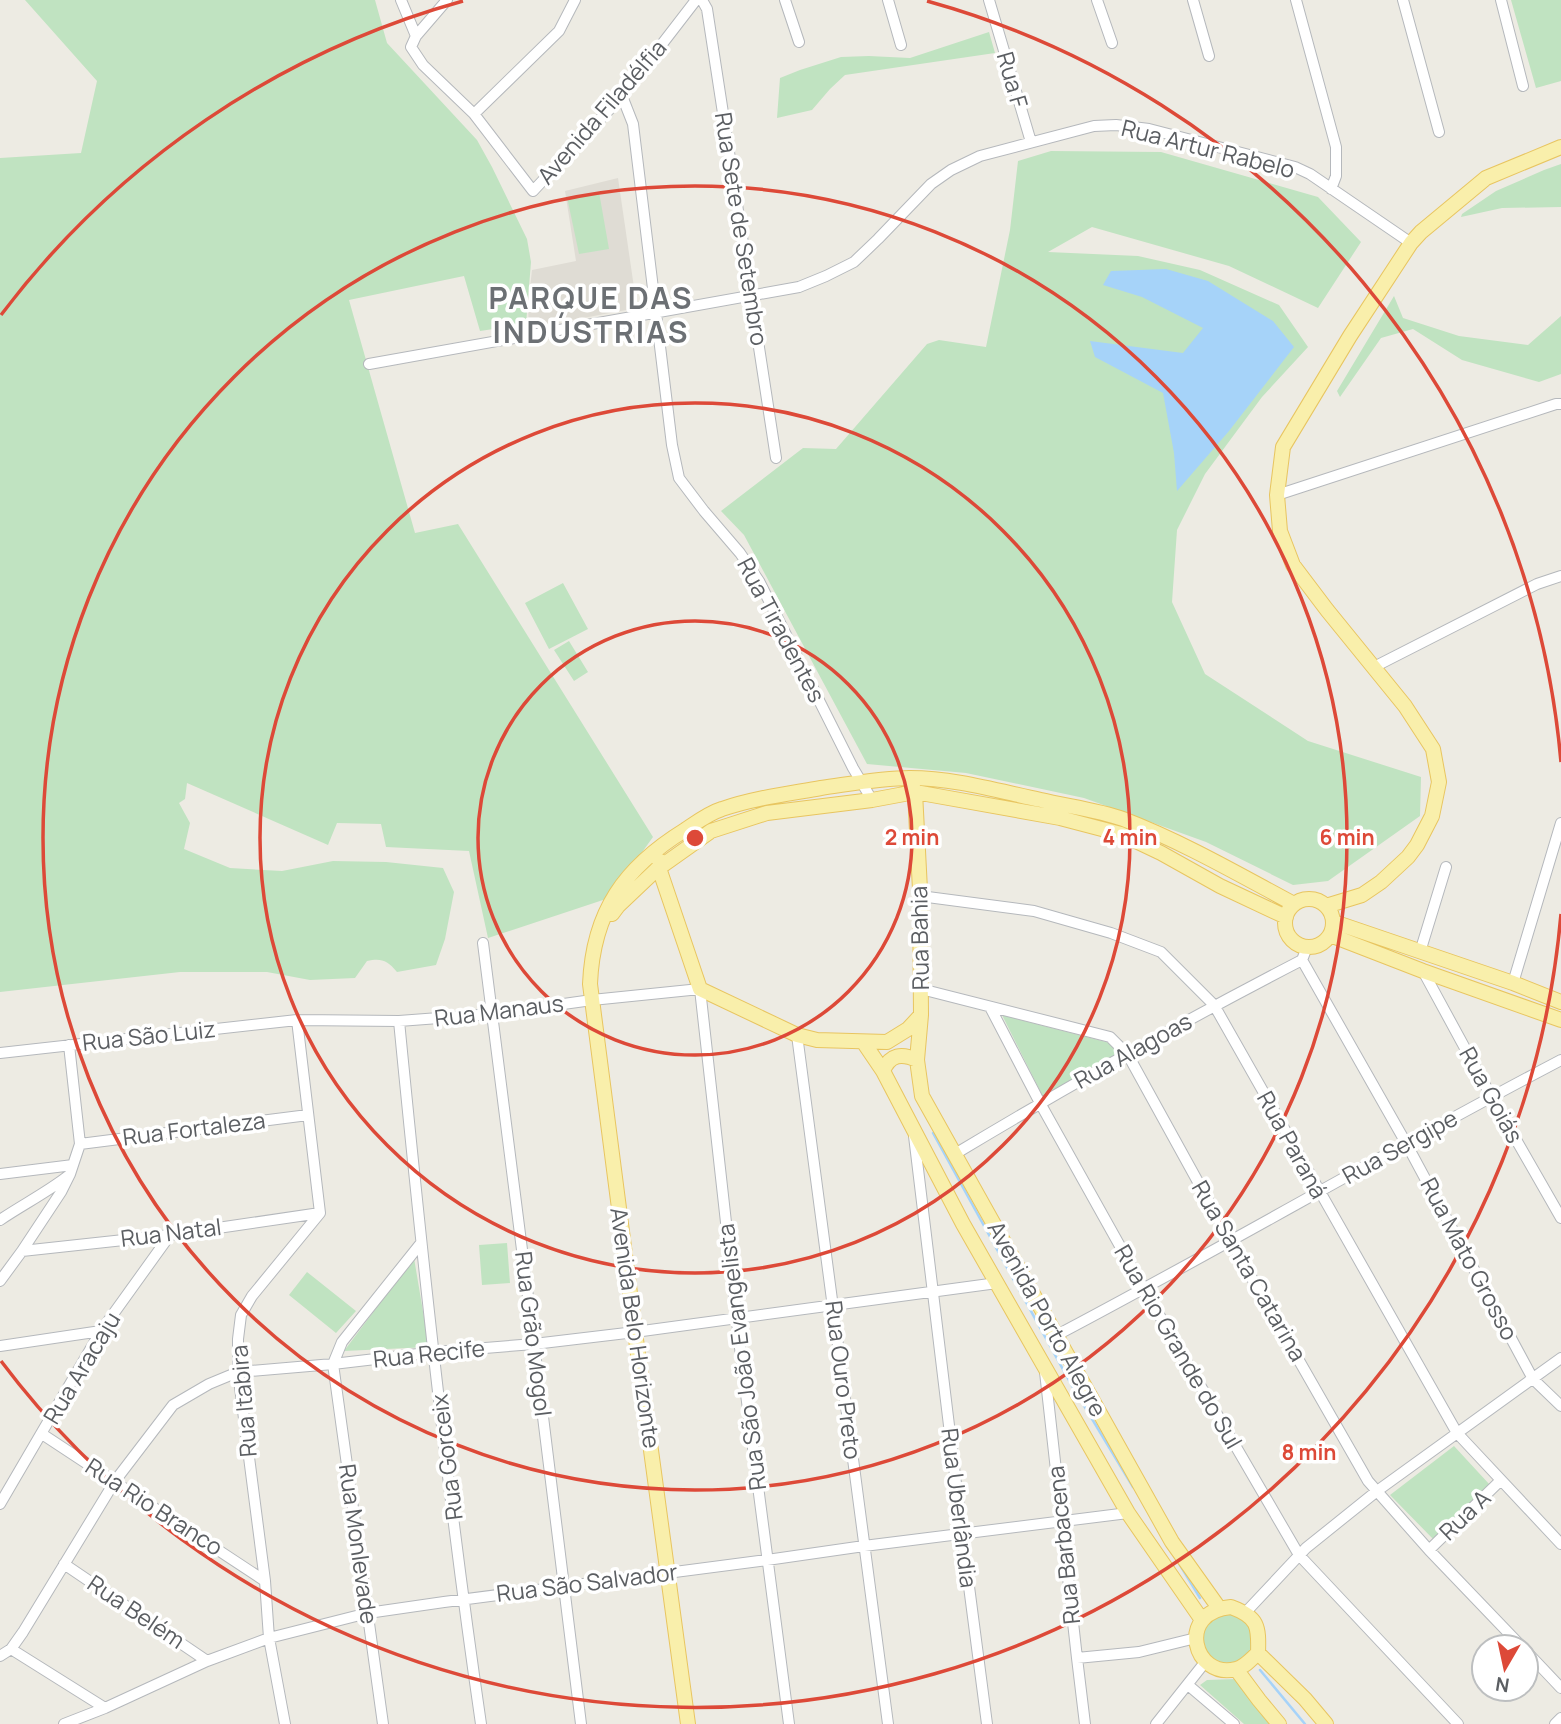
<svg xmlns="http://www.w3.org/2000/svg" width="1561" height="1724" viewBox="0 0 1561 1724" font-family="Manrope,sans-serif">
	<rect width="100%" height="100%" fill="#edebe3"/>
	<path fill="#dfdcd4" d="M 618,178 L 637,308 L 529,328 L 528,306 L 532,270 L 576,261 L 565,191 Z"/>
	<path fill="#c0e3c1" d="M 25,0 L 375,0 L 387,43 L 477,140 L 492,167 L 527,239 L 531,262 L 526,324 L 480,331 L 464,276 L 349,300 L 415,533 L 458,524 L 653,837 L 609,898 L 488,938 L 469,851 L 386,847 L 381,824 L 337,823 L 328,845 L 187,783 L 185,799 L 179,803 L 190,823 L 184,849 L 230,868 L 282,871 L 333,861 L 386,862 L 443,868 L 454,892 L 445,939 L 436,965 L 397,972 C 387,960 381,958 367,961 L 355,978 L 310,980 L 267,972 L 180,972 L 0,992 L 0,158 L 81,153 L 97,81 Z
		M 1511,0 L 1561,0 L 1561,81 L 1536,88 Z
		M 989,32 L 995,53 L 845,75 L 830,89 L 812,110 L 777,118 L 780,78 L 800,70 L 841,57 L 869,56 L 910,58 Z
		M 1051,151 L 1161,152 L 1318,197 L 1361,242 L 1318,308 L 1229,266 L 1092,227 L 1048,252 L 1138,256 L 1200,270 L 1279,305 L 1308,347 L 1262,397 L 1205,474 L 1177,530 L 1172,602 L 1205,674 L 1308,741 L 1421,777 L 1420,816 L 1328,881 L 1293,885 L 1206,842 L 1084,798 L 966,773 L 867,764 L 744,535 L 721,511 L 803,448 L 836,449 L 927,344 L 939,340 L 986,347 L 1010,230 L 1018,161 Z
		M 1561,164 L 1561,207 L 1502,208 L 1461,217 L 1462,214 L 1496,191 L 1544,170 Z
		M 599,192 L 609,249 L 579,254 L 567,197 Z
		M 1394,296 L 1403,318 L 1459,336 L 1528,345 L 1561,316 L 1561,374 L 1539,382 L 1462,360 L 1413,329 L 1381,338 L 1340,397 L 1337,391 Z
		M 563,583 L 588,629 L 549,649 L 525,603 Z
		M 569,641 L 588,672 L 574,681 L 554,650 Z
		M 1002,1015 L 1110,1043 L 1120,1054 L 1043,1097 Z
		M 507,1243 L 510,1283 L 482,1285 L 479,1245 Z
		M 414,1258 L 429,1347 L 344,1351 Z
		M 307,1272 L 356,1311 L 336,1333 L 289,1295 Z
		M 1454,1446 L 1490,1485 L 1434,1540 L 1390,1495 Z
		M 1229,1610 L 1251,1624 C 1252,1629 1254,1635 1254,1640 C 1253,1668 1210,1671 1202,1645 C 1201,1641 1202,1638 1202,1634 C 1202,1628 1201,1628 1205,1623 C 1210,1617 1221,1614 1229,1610 Z
		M 1235,1679 L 1271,1724 L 1244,1724 L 1200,1685 L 1207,1680 Z"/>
	<path fill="#a6d3f9" d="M 1166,269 L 1208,281 L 1273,321 L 1294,347 L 1229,431 L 1177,491 L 1174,453 L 1163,393 L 1095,357 L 1090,341 L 1183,353 L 1203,328 L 1142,297 L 1103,285 L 1111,271 Z"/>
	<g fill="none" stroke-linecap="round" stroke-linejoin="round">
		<path stroke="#a6d3f9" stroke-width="2.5" d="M 933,1133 L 1071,1384 L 1133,1487
			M 1180,1565 L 1200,1598
			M 1260,1670 L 1305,1724"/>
		<g stroke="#b5b8bc" stroke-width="12">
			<path id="minor" d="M 401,0 L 416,36
				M 447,0 L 416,36 L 411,47 L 423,65 L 474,114 L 533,191 L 622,96 L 696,0
				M 702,0 L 707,9 L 776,458
				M 785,0 L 799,42
				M 888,0 L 901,45
				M 989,0 L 1031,142
				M 1097,0 L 1112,43
				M 1193,0 L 1209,56
				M 1296,0 L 1336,147 L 1336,176 L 1331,189
				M 1403,0 L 1439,132
				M 1501,0 L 1523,86
				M 622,96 L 633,124 L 672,445 L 679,478 L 704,511 L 740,553 L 759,581 L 853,768 L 872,800
				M 474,114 L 559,31 L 575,0
				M 369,364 L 799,287 L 826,276 L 854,262 L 878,239 L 931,184 L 951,170 L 980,156 L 1094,126 L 1116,125 L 1149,129 L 1295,167 L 1310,174 L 1411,243
				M 1277,495 L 1556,404 L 1561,404
				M 1374,667 L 1537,584 L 1561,576
				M 920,896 L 1034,911 L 1111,933 L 1161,952 L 1214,1005 L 1457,1433 L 1561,1544
				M 483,943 L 534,1344 L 581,1724
				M 1420,952 L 1446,867
				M 1302,960 L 1406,1143 L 1533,1379 L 1561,1406
				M 1423,971 L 1491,1096 L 1561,1218
				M 1513,983 L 1561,823
				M 921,989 L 1110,1037 L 1128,1055 L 1230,1240 L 1368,1481 L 1429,1550 L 1522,1647
				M 990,1007 L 1040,1103 L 1144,1289 L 1299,1555 L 1458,1724
				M 399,1021 C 422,1256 447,1491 481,1724
				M 797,1035 L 888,1724
				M 0,1053 L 297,1020 L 399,1021 L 492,1014 L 592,1000 L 700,989 L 740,1348 L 789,1724
				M 914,1136 L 962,1533 L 987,1724
				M 80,1144 L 308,1115
				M 955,1154 C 1068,1086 1184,1021 1302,960 L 1307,947
				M 0,1174 L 73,1165
				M 0,1220 C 22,1205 46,1193 68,1176
				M 22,1251 L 170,1235 L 320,1213
				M 0,1281 L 22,1251 L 61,1192 L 70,1174 L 80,1144 L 69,1045
				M 1057,1335 C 1226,1246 1391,1149 1561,1060
				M 0,1346 L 101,1331
				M 333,1364 L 383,1724
				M 333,1364 L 342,1342 L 421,1243
				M 1045,1372 L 1077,1658 L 1085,1724
				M 42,1434 L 265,1581
				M 0,1504 L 101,1331 L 170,1235
				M 1429,1550 L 1500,1481
				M 64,1564 L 207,1661
				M 1245,1613 L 1306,1548 L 1377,1491 L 1561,1358
				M 11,1649 L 105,1708
				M 1526,1651 L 1561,1688
				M 0,1656 L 11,1649 L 23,1632 L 115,1481 L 173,1405 L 209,1384 L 238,1372 L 333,1364 L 435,1352 L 534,1344 L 635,1332 L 997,1283
				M 1077,1658 L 1139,1652 L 1196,1638
				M 1188,1685 L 1234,1724
				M 64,1724 L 105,1708 L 207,1661 L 269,1638 L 368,1613 L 444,1602 L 767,1560 L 864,1546 L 1128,1513
				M 285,1724 L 269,1638 L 265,1581 L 238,1372 L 238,1339 L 241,1315 L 252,1296 L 320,1213 L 297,1020
				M 1156,1724 L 1206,1661
				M 1555,1724 L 1561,1718"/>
		</g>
		<g stroke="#e8c560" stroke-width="16">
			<path id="major" d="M 909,778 L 915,792 L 920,890 L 921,1015 L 917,1060 L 922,1096 L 1172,1542 L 1219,1608
				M 660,861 L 659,868 L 700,989 L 797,1035 L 817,1040 L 887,1042 L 908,1029 L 921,1015
				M1285 923a24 24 0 1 1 48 0a24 24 0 1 1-48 0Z
				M 1326,906 L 1362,895 L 1381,882 L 1408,857 L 1417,845 L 1432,816 L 1439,782 L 1433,749 L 1405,706 L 1327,610 L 1293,565 L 1280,531 L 1277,495 L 1283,447 L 1350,336 L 1411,243 L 1421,232 L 1486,178 L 1561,147
				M 612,914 L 618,906 L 656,870 L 711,831 L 767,813 L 872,800 L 915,792 L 1060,818 L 1121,834 L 1161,853 L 1220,886 L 1286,917
				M 1334,922 L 1513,983 L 1561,1002
				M 1330,935 L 1423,971 L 1561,1020
				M 864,1043 L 883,1071 L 963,1224 L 1128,1513 L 1202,1620
				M 883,1071 C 890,1054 902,1053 917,1060
				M 1231,1607 C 1258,1617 1259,1626 1258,1653 C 1251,1659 1245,1667 1236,1669 C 1194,1680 1175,1612 1231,1607 Z
				M 1258,1653 L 1305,1699 L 1326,1724
				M 1236,1669 L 1259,1700 L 1279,1724
				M 688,1724 L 635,1332 L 590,984 C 593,911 625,867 685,830 C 697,822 709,813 722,809 C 754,798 787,794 821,788 C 850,784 880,778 910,778 C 954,778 998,791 1041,800 C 1066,806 1099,810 1123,819 C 1183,842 1238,874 1294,904"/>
		</g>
		<use href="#minor" stroke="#fff" stroke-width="10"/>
		<use href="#major" stroke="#f9efab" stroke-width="14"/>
	</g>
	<g fill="none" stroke="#dd4938" stroke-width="3.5">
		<circle cx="695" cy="838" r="217"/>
		<circle cx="695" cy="838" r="435"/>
		<circle cx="695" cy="838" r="652"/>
		<path d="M1561 914A869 869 0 0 1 1 1361M1 315A869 869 0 0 1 463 1M927 1A869 869 0 0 1 1561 762"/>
	</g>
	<g text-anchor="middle" stroke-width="7" stroke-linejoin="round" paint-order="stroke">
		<g font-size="23" fill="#5b5e62" stroke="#fff">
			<text transform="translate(1012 80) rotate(74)" y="8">Rua F</text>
			<text transform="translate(602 112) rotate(-49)" y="8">Avenida Filadélfia</text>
			<text transform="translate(1208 149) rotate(14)" y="8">Rua Artur Rabelo</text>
			<text transform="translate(741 229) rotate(81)" y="8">Rua Sete de Setembro</text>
			<text transform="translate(781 630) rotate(62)" y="8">Rua Tiradentes</text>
			<text transform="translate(920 938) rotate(-91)" y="8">Rua Bahia</text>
			<text transform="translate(499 1011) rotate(-7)" y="8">Rua Manaus</text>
			<text transform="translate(149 1036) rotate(-6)" y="8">Rua São Luiz</text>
			<text transform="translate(1133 1051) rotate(-29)" y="8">Rua Alagoas</text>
			<text transform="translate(1491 1095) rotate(61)" y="8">Rua Goiás</text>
			<text transform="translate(194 1129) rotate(-7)" y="8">Rua Fortaleza</text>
			<text transform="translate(1292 1145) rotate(61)" y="8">Rua Paraná</text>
			<text transform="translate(1400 1147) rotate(-29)" y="8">Rua Sergipe</text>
			<text transform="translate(171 1233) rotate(-7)" y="8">Rua Natal</text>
			<text transform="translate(1469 1259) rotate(62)" y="8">Rua Mato Grosso</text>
			<text transform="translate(1249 1271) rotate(60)" y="8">Rua Santa Catarina</text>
			<text transform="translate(1047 1319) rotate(61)" y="8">Avenida Porto Alegre</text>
			<text transform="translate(635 1328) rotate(82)" y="8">Avenida Belo Horizonte</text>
			<text transform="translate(533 1334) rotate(83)" y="8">Rua Grão Mogol</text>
			<text transform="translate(1178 1347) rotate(60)" y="8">Rua Rio Grande do Sul</text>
			<text transform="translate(429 1354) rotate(-6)" y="8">Rua Recife</text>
			<text transform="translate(742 1357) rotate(-97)" y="8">Rua São João Evangelista</text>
			<text transform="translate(82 1368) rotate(-59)" y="8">Rua Aracaju</text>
			<text transform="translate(843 1380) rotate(83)" y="8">Rua Ouro Preto</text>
			<text transform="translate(244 1401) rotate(-95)" y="8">Rua Itabira</text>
			<text transform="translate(447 1457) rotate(-97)" y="8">Rua Gorceix</text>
			<text transform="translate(154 1507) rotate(33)" y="8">Rua Rio Branco</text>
			<text transform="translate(959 1508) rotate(83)" y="8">Rua Uberlândia</text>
			<text transform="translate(1465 1515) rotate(-44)" y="8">Rua A</text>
			<text transform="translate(358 1544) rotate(82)" y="8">Rua Monlevade</text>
			<text transform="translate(1064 1545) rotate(-96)" y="8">Rua Barbacena</text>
			<text transform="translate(587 1583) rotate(-7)" y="8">Rua São Salvador</text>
			<text transform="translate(136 1612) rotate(34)" y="8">Rua Belém</text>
		</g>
		<g font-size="30" font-weight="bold" letter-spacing="2" fill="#6c7074" stroke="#fff">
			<text x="591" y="309">PARQUE DAS<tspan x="591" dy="34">INDÚSTRIAS</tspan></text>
		</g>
	</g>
	<circle cx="695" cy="838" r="10" fill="#dd4938" stroke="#fff" stroke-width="3.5"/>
	<g font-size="21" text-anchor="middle" font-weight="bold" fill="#dd4938" stroke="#fff" stroke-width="7" stroke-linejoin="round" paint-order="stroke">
		<text x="912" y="845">2 min</text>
		<text x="1130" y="845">4 min</text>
		<text x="1347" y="845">6 min</text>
		<text x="1309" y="1460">8 min</text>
	</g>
	<g transform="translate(1505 1668) rotate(189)"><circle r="33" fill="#ffffff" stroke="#bdbfc0" stroke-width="2"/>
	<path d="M0-5L12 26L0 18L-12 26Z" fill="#dd4938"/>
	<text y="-10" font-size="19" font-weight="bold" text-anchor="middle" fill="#5b5e62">N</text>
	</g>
</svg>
